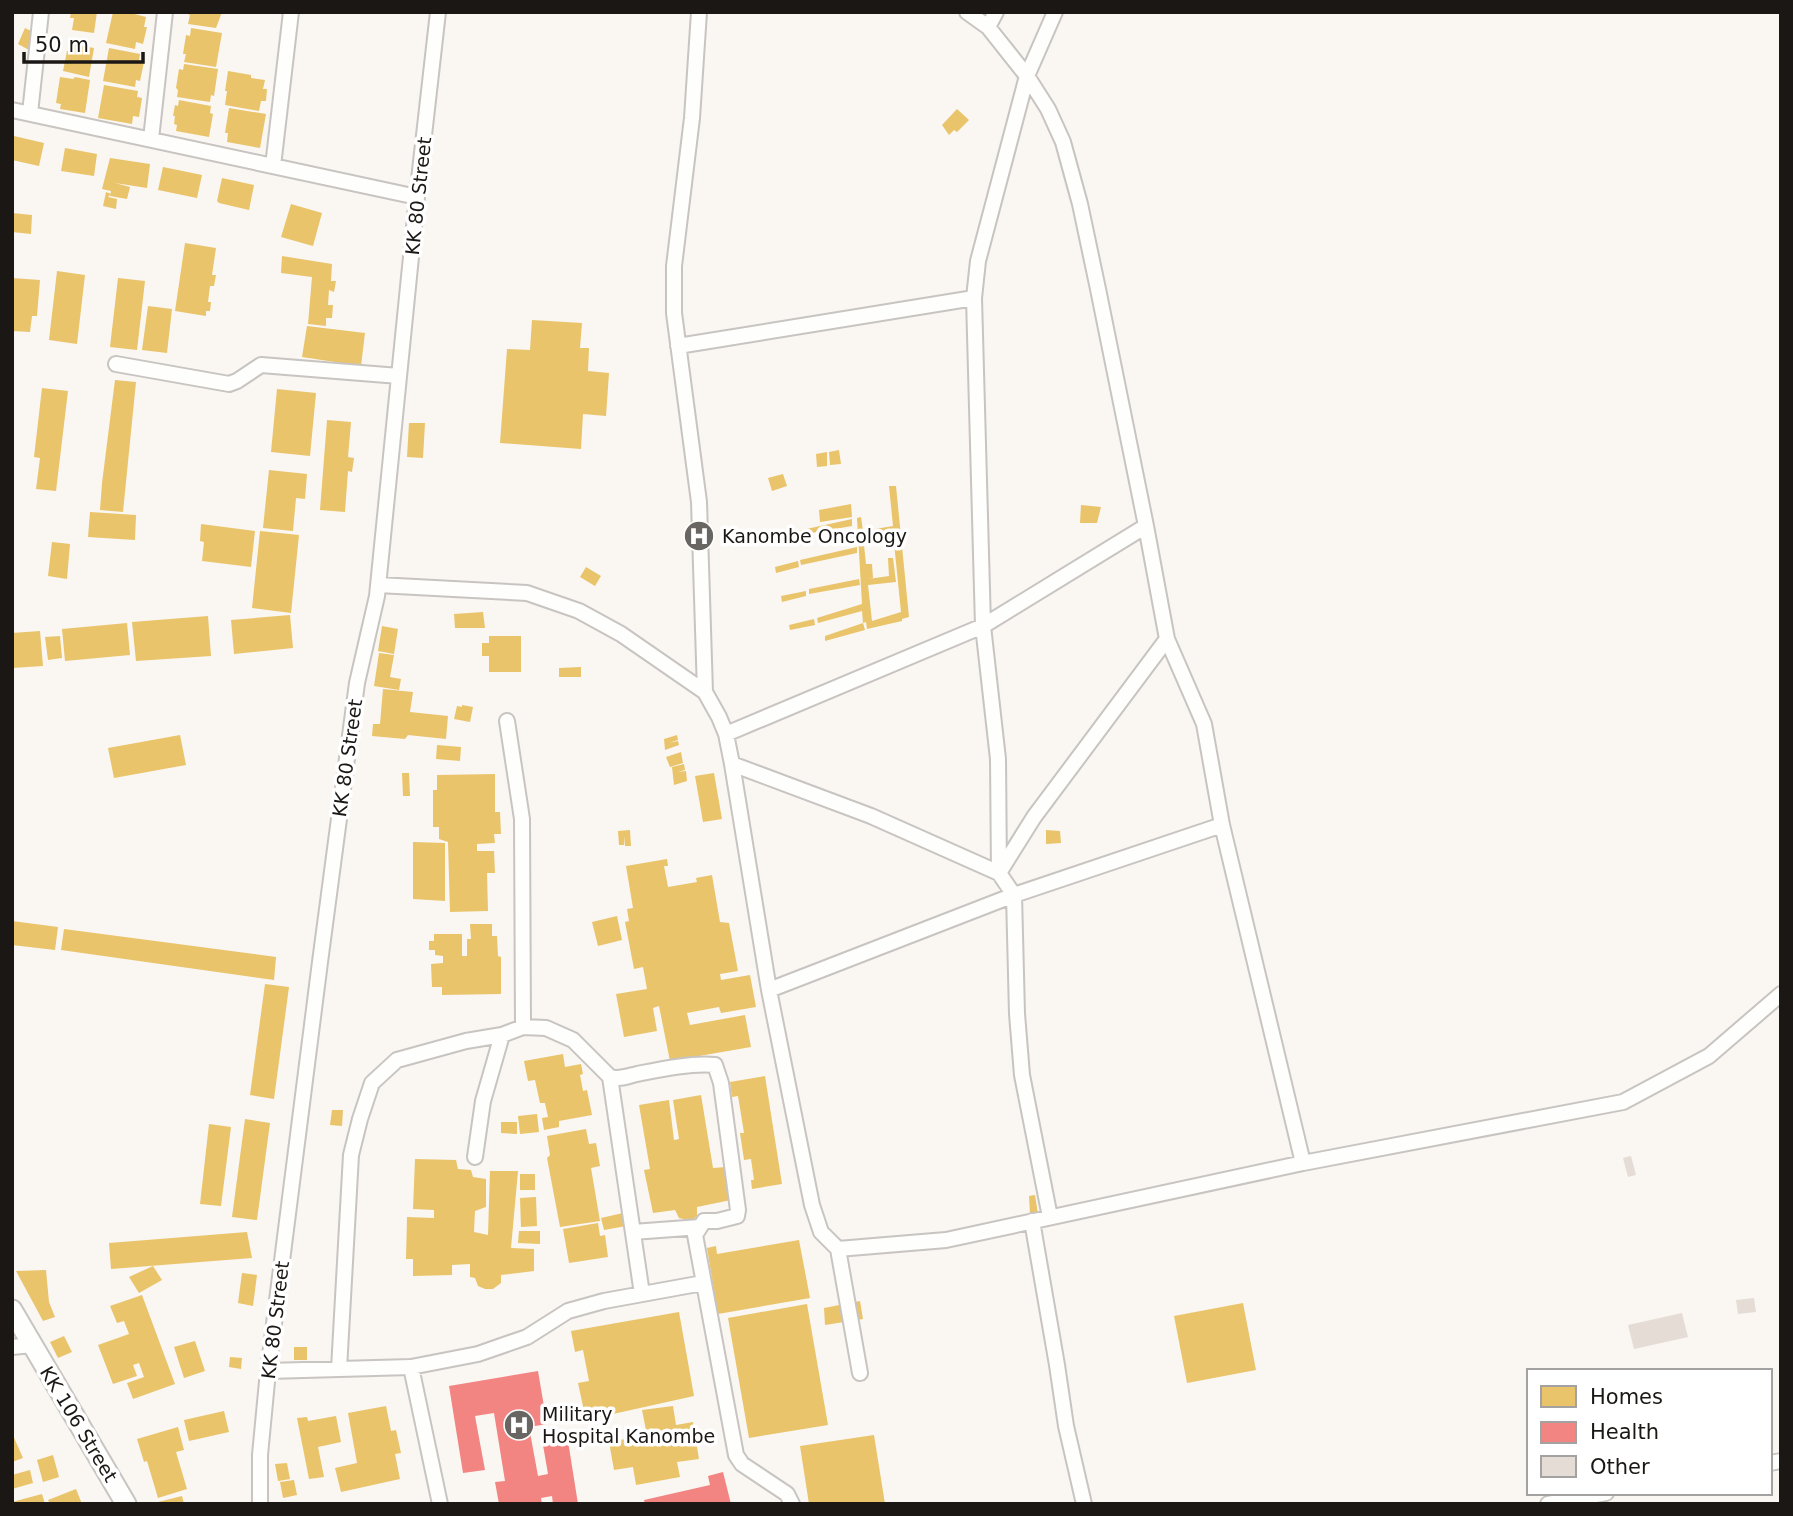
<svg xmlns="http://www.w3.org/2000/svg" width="1793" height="1516" viewBox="0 0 1793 1516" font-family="'DejaVu Sans',sans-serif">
	<rect width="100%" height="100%" fill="#faf6f2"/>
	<path fill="#e9c46a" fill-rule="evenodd" d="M 71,12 L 97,12 L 94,33 L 72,30 L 74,18 L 70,18 Z
		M 113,12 L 127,12 L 146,17 L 144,27 L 147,27 L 143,44 L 136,42 L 135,49 L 106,43 Z
		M 183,12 L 222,12 L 216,28 L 188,24 L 190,15 Z
		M 25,28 L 33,32 L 29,50 L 18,44 Z
		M 191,28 L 222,33 L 216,67 L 184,62 L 186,54 L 183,54 L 186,35 L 190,36 Z
		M 72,44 L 94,48 L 89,77 L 63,71 L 67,51 L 71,51 Z
		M 109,48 L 140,54 L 139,61 L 144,62 L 140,81 L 136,80 L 135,87 L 103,81 Z
		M 184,64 L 218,69 L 214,96 L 211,95 L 210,102 L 177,97 L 178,90 L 176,88 L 179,69 L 183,70 Z
		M 228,71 L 251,75 L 251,78 L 265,80 L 263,89 L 267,89 L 266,101 L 261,101 L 259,111 L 225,105 L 227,91 L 225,91 Z
		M 60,77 L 73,79 L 75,77 L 90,80 L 85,113 L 60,109 L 61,104 L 56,103 Z
		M 104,85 L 138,91 L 137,97 L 142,98 L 139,117 L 133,116 L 132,124 L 98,118 Z
		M 179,100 L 211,106 L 210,113 L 213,114 L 209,137 L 176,131 L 177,125 L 174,124 L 175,116 L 173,116 L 175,105 L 178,106 Z
		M 229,108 L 266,114 L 260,148 L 227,142 L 228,133 L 225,133 Z
		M 957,109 L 969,120 L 957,132 L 954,130 L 949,135 L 942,125 Z
		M 14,136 L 44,143 L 39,166 L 12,160 Z
		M 65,148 L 97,154 L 94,176 L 61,171 Z
		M 110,158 L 150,164 L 147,188 L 115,183 L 130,187 L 127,199 L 110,196 L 111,191 L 102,189 Z
		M 163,167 L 202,175 L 197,198 L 158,190 Z
		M 222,178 L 254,185 L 249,210 L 219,203 L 217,201 Z
		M 106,192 L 111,194 L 108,197 L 117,199 L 116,209 L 103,206 Z
		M 291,204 L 322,213 L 313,246 L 281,237 Z
		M 12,213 L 32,215 L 31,234 L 12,232 Z
		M 185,243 L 216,248 L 212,275 L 216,275 L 214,286 L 210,286 L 208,302 L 211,302 L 210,311 L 206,311 L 206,316 L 175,311 Z
		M 282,256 L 332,264 L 331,281 L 336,281 L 334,292 L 329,290 L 328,305 L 333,305 L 332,318 L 326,318 L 326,326 L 308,324 L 312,277 L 281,273 Z
		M 57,271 L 85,275 L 77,344 L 49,340 Z
		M 12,278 L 40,280 L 37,316 L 32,316 L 30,332 L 12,331 Z
		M 118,278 L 145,281 L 137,350 L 110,347 Z
		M 148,306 L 172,309 L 167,353 L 142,350 Z
		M 532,320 L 582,323 L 580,348 L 589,348 L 588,371 L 609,373 L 606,416 L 583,414 L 581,449 L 500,443 L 507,349 L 530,350 Z
		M 307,326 L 365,333 L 361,366 L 302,357 Z
		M 115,380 L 136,382 L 123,512 L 100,510 L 102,483 Z
		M 42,388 L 68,391 L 56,491 L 36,489 L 40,458 L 34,457 Z
		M 277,389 L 316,393 L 310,456 L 271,452 Z
		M 327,420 L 351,422 L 348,457 L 354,458 L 352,472 L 348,471 L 345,512 L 320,510 Z
		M 409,423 L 425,423 L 423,458 L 407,457 Z
		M 839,450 L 841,464 L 830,465 L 829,452 Z
		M 827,452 L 827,466 L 817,467 L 816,454 Z
		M 269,470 L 307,474 L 305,499 L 296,498 L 293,531 L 263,528 Z
		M 783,474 L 787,486 L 772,491 L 768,478 Z
		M 889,486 L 896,486 L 909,617 L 902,619 L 902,621 L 867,629 L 866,622 L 863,623 L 862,611 L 818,623 L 817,618 L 862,604 L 857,518 L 861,517 L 863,531 L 893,526 ZM 893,533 L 901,612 L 872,621 L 868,585 L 896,582 L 893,558 L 888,558 L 889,576 L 868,579 L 873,578 L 872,564 L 866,564 L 863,536 Z
		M 851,504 L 852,517 L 820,522 L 819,510 Z
		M 1081,505 L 1101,507 L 1097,523 L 1080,523 Z
		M 90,512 L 136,515 L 135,540 L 88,537 Z
		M 852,519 L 852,526 L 794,536 L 793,532 Z
		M 201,524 L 255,531 L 251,567 L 202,561 L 204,542 L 200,541 Z
		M 260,531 L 299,535 L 291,613 L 252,608 Z
		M 52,542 L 70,544 L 67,579 L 48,576 Z
		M 857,547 L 857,553 L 801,565 L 800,560 Z
		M 798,561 L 799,567 L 776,573 L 775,567 Z
		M 586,567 L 601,576 L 595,586 L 580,577 Z
		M 859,579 L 860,585 L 809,594 L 809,589 Z
		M 806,591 L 806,596 L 782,602 L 781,596 Z
		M 483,612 L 485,628 L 455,628 L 454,614 Z
		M 290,615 L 293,648 L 234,654 L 231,620 Z
		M 208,616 L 211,656 L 136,661 L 132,622 Z
		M 814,619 L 815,625 L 790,630 L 789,625 Z
		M 127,623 L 130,655 L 65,661 L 62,629 Z
		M 863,623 L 865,630 L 825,641 L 825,636 Z
		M 382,626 L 398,629 L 394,654 L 378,651 Z
		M 40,631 L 43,666 L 12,668 L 12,633 Z
		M 60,636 L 62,658 L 48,660 L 45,637 Z
		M 489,636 L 521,636 L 521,672 L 489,672 L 489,656 L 482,656 L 482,643 L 489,643 Z
		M 379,653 L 394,655 L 390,677 L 401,679 L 399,690 L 374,686 Z
		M 581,667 L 581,677 L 559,677 L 559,668 Z
		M 383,689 L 413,692 L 410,712 L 448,716 L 446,739 L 408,735 L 405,739 L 372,736 L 373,724 L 380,724 Z
		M 462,705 L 473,707 L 470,722 L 454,719 L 457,706 L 462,707 Z
		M 180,735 L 186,765 L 114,778 L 108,748 Z
		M 677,735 L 678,740 L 669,743 L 678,741 L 679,745 L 665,750 L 664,739 Z
		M 437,745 L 461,747 L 460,761 L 436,759 Z
		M 681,752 L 683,763 L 670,767 L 666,757 Z
		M 684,764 L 685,770 L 678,772 L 686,771 L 687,781 L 674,785 L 672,767 Z
		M 402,773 L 409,773 L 410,796 L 403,796 Z
		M 714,773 L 722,819 L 703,822 L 695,776 Z
		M 495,774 L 495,812 L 500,812 L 501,834 L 494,834 L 495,843 L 477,844 L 477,851 L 494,851 L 495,873 L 487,873 L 488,911 L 450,912 L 448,842 L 439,839 L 439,827 L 433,827 L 433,790 L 437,790 L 437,775 Z
		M 630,830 L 631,846 L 625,846 L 624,836 L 624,845 L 619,845 L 618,831 Z
		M 1046,830 L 1060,831 L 1061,843 L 1046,844 Z
		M 413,842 L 445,843 L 445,901 L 413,899 Z
		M 667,859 L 668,866 L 664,866 L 668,887 L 697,882 L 696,878 L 712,875 L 720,922 L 729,923 L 738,971 L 720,974 L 721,980 L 750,975 L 756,1007 L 721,1013 L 719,1007 L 687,1013 L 690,1025 L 745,1015 L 751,1047 L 670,1061 L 659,1006 L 653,1008 L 657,1031 L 624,1037 L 616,994 L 647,989 L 643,967 L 634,969 L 625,922 L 629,921 L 627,909 L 633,908 L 626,866 Z
		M 617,916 L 622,940 L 598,946 L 592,922 Z
		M 12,921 L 58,927 L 55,950 L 12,945 Z
		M 470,924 L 492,924 L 492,936 L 497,936 L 498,956 L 501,957 L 501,994 L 442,995 L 442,987 L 432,987 L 431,964 L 443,963 L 443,956 L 435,955 L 435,950 L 429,950 L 429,941 L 434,941 L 434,934 L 462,934 L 462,956 L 467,956 L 467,939 L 471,939 Z
		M 64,929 L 276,957 L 274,980 L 61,950 Z
		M 265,984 L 289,987 L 274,1099 L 250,1095 Z
		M 563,1054 L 565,1067 L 581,1064 L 583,1074 L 580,1075 L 583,1091 L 587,1090 L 592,1115 L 559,1121 L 559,1127 L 544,1130 L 542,1118 L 548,1117 L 545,1103 L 540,1103 L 535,1080 L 528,1081 L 524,1061 Z
		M 765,1076 L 782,1184 L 752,1189 L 751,1180 L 754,1180 L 751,1159 L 744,1160 L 740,1133 L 744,1133 L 738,1096 L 732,1097 L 730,1082 Z
		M 701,1095 L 713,1168 L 726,1167 L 731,1200 L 697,1207 L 697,1216 L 692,1221 L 679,1218 L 675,1210 L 653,1213 L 644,1170 L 650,1169 L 639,1105 L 669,1100 L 674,1140 L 679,1139 L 673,1100 Z
		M 332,1110 L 343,1110 L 342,1126 L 330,1125 Z
		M 537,1114 L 539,1132 L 520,1134 L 518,1116 Z
		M 245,1119 L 270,1123 L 257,1220 L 232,1217 Z
		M 501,1122 L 517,1122 L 517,1134 L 501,1133 Z
		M 209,1124 L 231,1127 L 221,1206 L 200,1204 Z
		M 586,1129 L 589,1144 L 596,1143 L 600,1166 L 591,1168 L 600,1221 L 560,1227 L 547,1158 L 550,1155 L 547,1136 Z
		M 415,1159 L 456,1160 L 458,1169 L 471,1170 L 473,1177 L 486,1179 L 486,1207 L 475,1211 L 474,1232 L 488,1235 L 490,1171 L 518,1171 L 511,1248 L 534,1249 L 534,1271 L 501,1275 L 501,1283 L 493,1289 L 485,1289 L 478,1286 L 475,1278 L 470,1277 L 470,1264 L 452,1265 L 452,1275 L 413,1276 L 413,1259 L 406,1259 L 407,1217 L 434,1218 L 434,1210 L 413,1209 Z
		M 520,1174 L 535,1174 L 535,1190 L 520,1190 Z
		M 1035,1195 L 1038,1214 L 1030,1214 L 1029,1196 Z
		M 536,1197 L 537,1226 L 521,1227 L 520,1198 Z
		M 623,1213 L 626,1226 L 604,1230 L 601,1218 Z
		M 598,1223 L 600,1236 L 605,1235 L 608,1257 L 569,1263 L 563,1229 Z
		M 519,1231 L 540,1231 L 540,1244 L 518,1243 Z
		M 247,1232 L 252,1258 L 111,1269 L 109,1243 Z
		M 799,1240 L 810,1298 L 718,1314 L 707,1248 L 716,1246 L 717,1254 Z
		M 153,1266 L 162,1280 L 139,1293 L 129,1277 Z
		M 46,1270 L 49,1302 L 55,1317 L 43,1321 L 16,1271 Z
		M 242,1273 L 257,1275 L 253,1306 L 238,1303 Z
		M 142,1295 L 175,1384 L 133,1399 L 127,1383 L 144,1377 L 139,1363 L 133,1365 L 137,1376 L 113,1384 L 98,1345 L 129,1334 L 124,1321 L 117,1323 L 110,1306 Z
		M 860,1301 L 863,1319 L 825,1325 L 824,1308 Z
		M 1243,1303 L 1256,1370 L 1187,1383 L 1174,1316 Z
		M 807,1304 L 828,1425 L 749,1438 L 728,1318 Z
		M 679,1312 L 694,1396 L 586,1420 L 578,1383 L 589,1381 L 583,1350 L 575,1352 L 571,1331 Z
		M 64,1336 L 72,1352 L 58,1358 L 50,1342 Z
		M 195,1341 L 205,1371 L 184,1378 L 174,1347 Z
		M 294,1347 L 307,1347 L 307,1360 L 294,1360 Z
		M 230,1357 L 242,1358 L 241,1369 L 229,1367 Z
		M 386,1406 L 391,1431 L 396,1430 L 401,1453 L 395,1454 L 400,1479 L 341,1492 L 335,1468 L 357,1463 L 348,1413 Z
		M 673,1406 L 676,1425 L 693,1422 L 699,1459 L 677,1462 L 680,1477 L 636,1485 L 633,1467 L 614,1470 L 609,1442 L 647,1435 L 642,1410 Z
		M 224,1411 L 229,1432 L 189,1441 L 184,1420 Z
		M 336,1416 L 341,1442 L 318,1447 L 324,1477 L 309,1479 L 297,1418 L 307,1417 L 308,1421 Z
		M 178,1427 L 184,1450 L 176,1452 L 187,1489 L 158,1498 L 147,1461 L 144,1462 L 137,1439 Z
		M 12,1433 L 23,1458 L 12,1462 Z
		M 874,1435 L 885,1504 L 809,1504 L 800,1446 Z
		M 53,1455 L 59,1477 L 43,1482 L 37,1460 Z
		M 287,1463 L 290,1479 L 278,1481 L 275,1464 Z
		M 30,1470 L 33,1483 L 12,1489 L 12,1475 Z
		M 294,1480 L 297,1495 L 283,1498 L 280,1482 Z
		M 76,1489 L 82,1504 L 50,1504 L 48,1500 Z
		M 42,1494 L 45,1504 L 12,1504 L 12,1502 Z
		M 182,1496 L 184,1504 L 154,1504 L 154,1503 Z"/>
	<path fill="#f28482" d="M 538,1371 L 547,1424 L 529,1427 L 538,1476 L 548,1474 L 543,1445 L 568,1441 L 578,1504 L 553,1504 L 552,1496 L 541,1498 L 542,1504 L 499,1504 L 495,1482 L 505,1481 L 494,1413 L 475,1416 L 485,1470 L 463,1473 L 449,1386 Z
		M 723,1472 L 731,1504 L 645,1504 L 644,1500 L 710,1485 L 708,1476 Z"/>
	<path fill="#e4dcd5" d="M 1631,1156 L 1636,1175 L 1628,1177 L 1623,1158 Z
		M 1754,1298 L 1756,1312 L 1738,1314 L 1736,1300 Z
		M 1682,1313 L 1688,1337 L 1634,1349 L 1628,1325 Z"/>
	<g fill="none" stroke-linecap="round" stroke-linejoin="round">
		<g stroke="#c8c4c1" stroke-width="18">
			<path id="street" d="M 699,12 L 692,118 L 674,266 L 674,313 L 699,502 L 705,692
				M 988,27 L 996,12
				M 12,110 L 417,197
				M 30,113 L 41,12
				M 151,139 L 165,12
				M 273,166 L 291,12
				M 678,346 L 974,298
				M 116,364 L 229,384 L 237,381 L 261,365 L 399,376
				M 378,585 L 527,593 L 579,611 L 621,634 L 705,692 L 719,717 L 726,734 L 732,764 L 769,990 L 812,1205 L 821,1232 L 838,1249 L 860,1373
				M 507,721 L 522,819 L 523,1027 L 546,1028 L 573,1040 L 610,1077 C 619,1080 628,1076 637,1074 C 662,1069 690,1063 715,1065 L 721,1083 L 738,1210 L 737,1216 L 717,1221 L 704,1221 L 695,1235 L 736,1455 L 742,1464 L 787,1494 L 792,1504
				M 726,734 L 983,626 L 1146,526
				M 732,764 L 871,816 L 999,873 L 1034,817 L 1167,639
				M 769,990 L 1014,895 L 1222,825
				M 610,1077 L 642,1294
				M 475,1157 L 483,1101 L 502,1035
				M 1303,1163 L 1623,1102 L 1709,1056 L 1781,994
				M 1050,1217 L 1022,1075 L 1017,1014 L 1014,895 L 999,873 L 998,759 L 983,626 L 974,298 L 978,261 L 1027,76 L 1055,12
				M 1032,1221 L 1057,1365 L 1066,1426 L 1084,1504
				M 633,1232 L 700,1227
				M 838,1249 L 946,1240 L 1303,1163 L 1222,825 L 1204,724 L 1167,639 L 1146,526 L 1098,289 L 1080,204 L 1063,142 L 1048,109 L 1027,76 L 988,27 L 967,12
				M 12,1347 L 32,1345
				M 411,1367 L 440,1504
				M 339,1369 L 351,1155 L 360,1119 L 372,1083 L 397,1060 L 466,1041 L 502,1035 L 523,1027
				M 268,1371 L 411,1367 L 478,1354 L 527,1337 L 568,1311 L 604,1301 L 703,1283
				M 1770,1463 L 1781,1461
				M 260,1504 L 260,1455 L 268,1371 L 320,962 L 357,683 L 377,596 L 417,197 L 438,12
				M 1548,1504 L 1606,1493"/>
		</g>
		<g stroke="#c8c4c1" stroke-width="23">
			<path id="secondary" d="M 12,1310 L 126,1504"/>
		</g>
		<use href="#street" stroke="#fefefd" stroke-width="14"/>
		<use href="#secondary" stroke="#fefefd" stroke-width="19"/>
	</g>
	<defs>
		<g id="hospital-disc" transform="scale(1.575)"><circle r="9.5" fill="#686562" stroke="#fff"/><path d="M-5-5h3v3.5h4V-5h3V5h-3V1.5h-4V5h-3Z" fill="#fff"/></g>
	</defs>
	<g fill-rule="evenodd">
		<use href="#hospital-disc" x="699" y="536"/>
		<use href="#hospital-disc" x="519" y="1425"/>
	</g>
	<g text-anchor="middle" stroke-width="7" stroke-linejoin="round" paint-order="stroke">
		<g font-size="19" fill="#1a1714" stroke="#fff">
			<text transform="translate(418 196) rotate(-84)" y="7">KK 80 Street</text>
			<text transform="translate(347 758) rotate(-82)" y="7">KK 80 Street</text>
			<text transform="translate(275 1320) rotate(-83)" y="7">KK 80 Street</text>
			<text transform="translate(79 1424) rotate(59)" y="7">KK 106 Street</text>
		</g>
		<g font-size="19" fill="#1a1714" stroke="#fff" text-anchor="start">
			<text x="722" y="543">Kanombe Oncology</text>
			<text x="542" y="1421">Military<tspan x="542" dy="22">Hospital Kanombe</tspan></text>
		</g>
	</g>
	<rect width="1793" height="1516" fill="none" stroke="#1a1714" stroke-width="28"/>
	<rect x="1527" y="1369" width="245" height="126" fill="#ffffff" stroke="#a3a2a1" stroke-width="2"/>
	<rect x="1541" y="1386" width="35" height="21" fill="#e9c46a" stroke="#a3a2a1" stroke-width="2"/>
	<text x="1590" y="1404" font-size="21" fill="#1a1714">Homes</text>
	<rect x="1541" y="1422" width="35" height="21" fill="#f28482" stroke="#a3a2a1" stroke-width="2"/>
	<text x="1590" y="1439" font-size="21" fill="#1a1714">Health</text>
	<rect x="1541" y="1456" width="35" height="21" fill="#e4dcd5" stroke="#a3a2a1" stroke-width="2"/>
	<text x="1590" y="1474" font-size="21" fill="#1a1714">Other</text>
	<path d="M24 52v10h119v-10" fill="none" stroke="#1a1714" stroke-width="3.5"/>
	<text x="35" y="52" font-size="21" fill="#1a1714" stroke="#ffffff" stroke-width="5" paint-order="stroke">50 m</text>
</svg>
